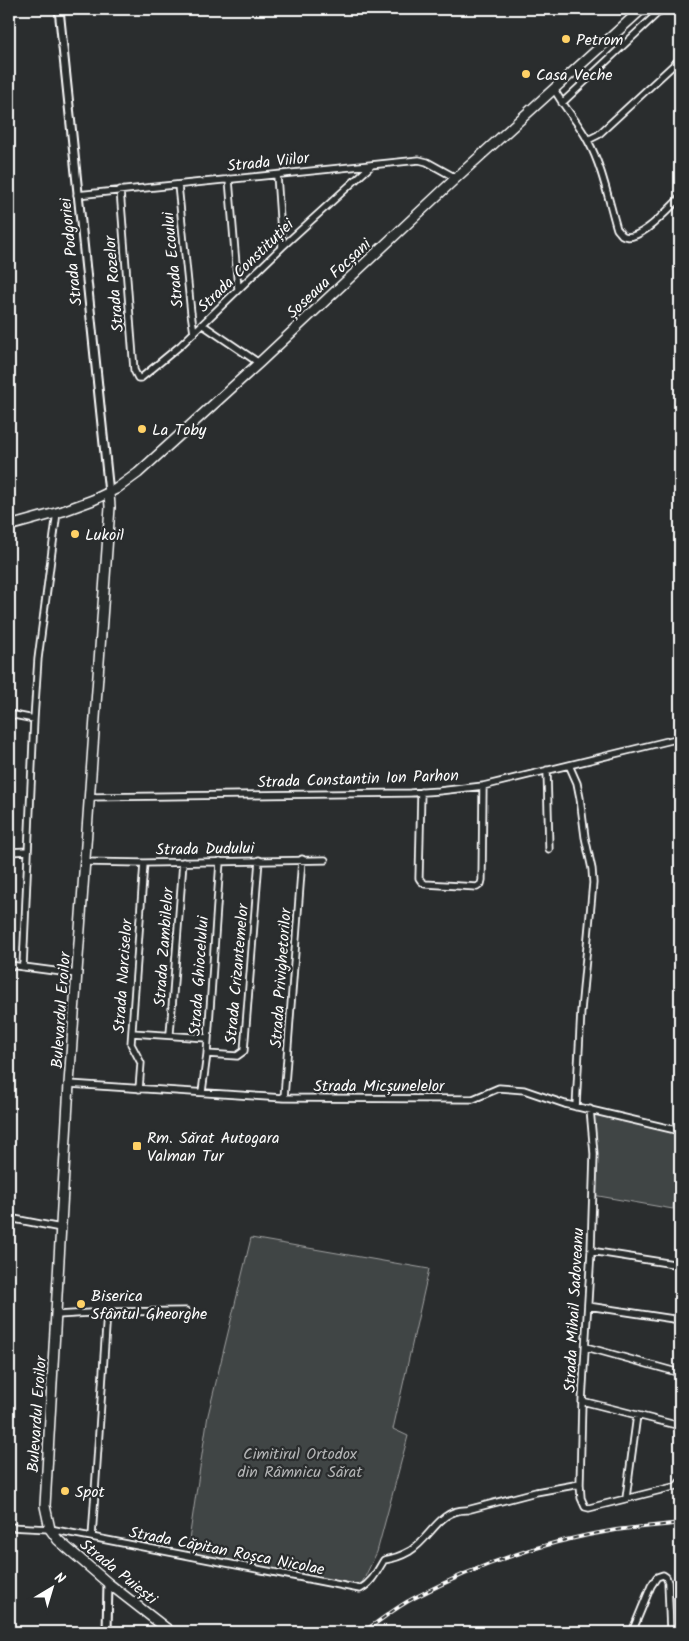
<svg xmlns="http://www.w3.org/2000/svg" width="689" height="1641" viewBox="0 0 689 1641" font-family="Kalam,sans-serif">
	<rect width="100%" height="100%" fill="#2a2d2e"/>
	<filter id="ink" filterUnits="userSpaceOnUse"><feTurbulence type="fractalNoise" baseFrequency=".02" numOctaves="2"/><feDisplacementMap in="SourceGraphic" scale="10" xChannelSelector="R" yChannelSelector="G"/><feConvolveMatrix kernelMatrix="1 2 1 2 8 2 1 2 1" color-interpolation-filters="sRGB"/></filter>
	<g filter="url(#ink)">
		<path fill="#414445" stroke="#a0a2a2" d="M 590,1109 L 680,1131 L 673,1209 L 593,1195 Z
			M 251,1238 L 429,1269 L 393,1429 L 408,1436 L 377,1552 L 362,1583 L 354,1584 L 187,1553 L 208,1415 Z"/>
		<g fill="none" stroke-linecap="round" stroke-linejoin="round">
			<g stroke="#fff" stroke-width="9">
				<path id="minor" d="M 674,64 L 680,71
					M 554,89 C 564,108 579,123 588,141 C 602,166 609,202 617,229 C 618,230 622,235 622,235 C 638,245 670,207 680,198
					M 562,103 L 662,9
					M 588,140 L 598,135 L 680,59
					M 277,175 L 282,247
					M 229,179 L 238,289
					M 178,185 L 191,313 L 194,333
					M 120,190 L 134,370 L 138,378 L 141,378 L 181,345 L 282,247 L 372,165
					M 77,195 L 419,160 L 427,162 L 456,178
					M 203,325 L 259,363
					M 9,714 L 34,719
					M 569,765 L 577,783 L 580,798 L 585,837 L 592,869 L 593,883 L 581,1011 L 576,1107
					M 547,770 L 549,849
					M 421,792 L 419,878 L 421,881 L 425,884 L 477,887 L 481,884 L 482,880 L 483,786
					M 90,797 L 410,793 L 439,791 L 483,786 L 680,738
					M 9,852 L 28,851
					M 85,862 L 144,863 L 325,860
					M 9,965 L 77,974
					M 23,967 L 34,719 L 38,659 L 57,512
					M 132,1033 L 207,1038
					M 170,1034 L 183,862
					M 207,1054 L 237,1056 L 244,1051 L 259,860
					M 69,1084 L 284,1098 L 473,1099 L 499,1088 L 524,1090 L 565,1104 L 680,1131
					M 139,1089 L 141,1063 L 131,1044 L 144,863
					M 202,1092 L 207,1054 L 220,861
					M 284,1098 L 302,859
					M 590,1109 L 594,1154 L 591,1251 L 582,1401 L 580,1484 L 581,1498 L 585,1507 L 589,1508 L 677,1486 L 680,1482
					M 9,1218 L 61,1228
					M 591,1251 L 680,1265
					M 588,1306 L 680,1320
					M 57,1315 L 107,1312 L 186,1311
					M 586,1347 L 680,1373
					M 582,1401 L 680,1426
					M 626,1498 L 637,1415
					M 9,1527 L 50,1529 L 360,1589 C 372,1583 377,1571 384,1560 C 392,1559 403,1555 410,1551 C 431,1538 439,1509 467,1510 L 536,1492 L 580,1484
					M 92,1537 L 107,1312
					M 632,1632 L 651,1586 L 657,1577 L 663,1575 L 666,1577 L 668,1582 L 670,1632"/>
			</g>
			<g stroke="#fff" stroke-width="11">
				<path id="tertiary" d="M 59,9 L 109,493
					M 107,1632 L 108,1583"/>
			</g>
			<g stroke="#fff" stroke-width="12">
				<path id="primary" d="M 109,493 L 110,507 L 69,1084 L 45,1506 L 50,1529 L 58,1540 L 108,1583 L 171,1632
					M 9,526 L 63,511 L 93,500 L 116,489 L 138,473 L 259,363 L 456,178 L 642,9"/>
			</g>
			<use href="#minor" stroke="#2a2d2e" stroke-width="5.5"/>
			<use href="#tertiary" stroke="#2a2d2e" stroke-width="7"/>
			<use href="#primary" stroke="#2a2d2e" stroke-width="9"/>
			<g stroke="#fff" stroke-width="4">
				<path id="rail" d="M 363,1632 C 380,1621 396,1607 414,1598 C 477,1565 545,1541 616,1530 C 637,1527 659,1526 680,1523"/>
			</g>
			<use href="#rail" stroke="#2a2d2e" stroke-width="2" stroke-dasharray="5.5" stroke-linecap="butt"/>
		</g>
	</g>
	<g fill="#ffd166" stroke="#2a2d2e" stroke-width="2">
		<circle cx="566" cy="39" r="5"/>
		<circle cx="526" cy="74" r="5"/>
		<circle cx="142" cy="429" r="5"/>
		<circle cx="75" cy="534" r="5"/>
		<rect x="132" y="1141" width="10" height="10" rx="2.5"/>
		<circle cx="81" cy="1304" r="5"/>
		<circle cx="65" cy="1491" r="5"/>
	</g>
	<g text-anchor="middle" stroke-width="4.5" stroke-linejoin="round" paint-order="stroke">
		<g font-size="16" fill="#fff" stroke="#2a2d2e" text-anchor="start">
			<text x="576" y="45">Petrom</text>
			<text x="536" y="80">Casa Veche</text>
			<text x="152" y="435">La Toby</text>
			<text x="85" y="540">Lukoil</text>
			<text x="147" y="1143">Rm. Sărat Autogara<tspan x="147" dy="18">Valman Tur</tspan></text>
			<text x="91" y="1301">Biserica<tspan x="91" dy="18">Sfântul Gheorghe</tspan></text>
			<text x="75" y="1497">Spot</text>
		</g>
		<g font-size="16" fill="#fff" stroke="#2a2d2e">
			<text transform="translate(268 161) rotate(-6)" y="6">Strada Viilor</text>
			<text transform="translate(70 252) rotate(-96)" y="6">Strada Podgoriei</text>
			<text transform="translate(172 260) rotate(-96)" y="6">Strada Ecoului</text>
			<text transform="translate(245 265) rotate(-44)" y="6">Strada Constituției</text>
			<text transform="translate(328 278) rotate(-43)" y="6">Șoseaua Focșani</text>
			<text transform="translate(113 284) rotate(-95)" y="6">Strada Rozelor</text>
			<text transform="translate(358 778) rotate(-2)" y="6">Strada Constantin Ion Parhon</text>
			<text transform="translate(205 848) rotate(-1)" y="6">Strada Dudului</text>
			<text transform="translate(163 947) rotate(-86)" y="6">Strada Zambilelor</text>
			<text transform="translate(236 974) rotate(-85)" y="6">Strada Crizantemelor</text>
			<text transform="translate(122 976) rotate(-86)" y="6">Strada Narciselor</text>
			<text transform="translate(198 976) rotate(-86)" y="6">Strada Ghiocelului</text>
			<text transform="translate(280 978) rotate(-86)" y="6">Strada Privighetorilor</text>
			<text transform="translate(60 1010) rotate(-86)" y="6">Bulevardul Eroilor</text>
			<text x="379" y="1091">Strada Micșunelelor</text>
			<text transform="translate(573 1310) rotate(-87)" y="6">Strada Mihail Sadoveanu</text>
			<text transform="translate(36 1414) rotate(-86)" y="6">Bulevardul Eroilor</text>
			<text transform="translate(227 1550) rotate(11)" y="6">Strada Căpitan Roșca Nicolae</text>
			<text transform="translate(119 1571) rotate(39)" y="6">Strada Puiești</text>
		</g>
		<g font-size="16" fill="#b3b4b5" stroke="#2a2d2e">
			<text x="300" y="1459">Cimitirul Ortodox<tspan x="300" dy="18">din Râmnicu Sărat</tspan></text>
		</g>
	</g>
	<rect width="689" height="1641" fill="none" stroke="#2a2d2e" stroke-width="30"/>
	<rect x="15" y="15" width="659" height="1611" fill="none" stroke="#fff" stroke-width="2" filter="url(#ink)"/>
	<g transform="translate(52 1588) rotate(38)" stroke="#2a2d2e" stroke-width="4" paint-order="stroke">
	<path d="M0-4L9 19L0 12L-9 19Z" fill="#ffffff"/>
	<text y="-8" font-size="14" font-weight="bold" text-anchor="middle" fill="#ffffff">N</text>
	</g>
</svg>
